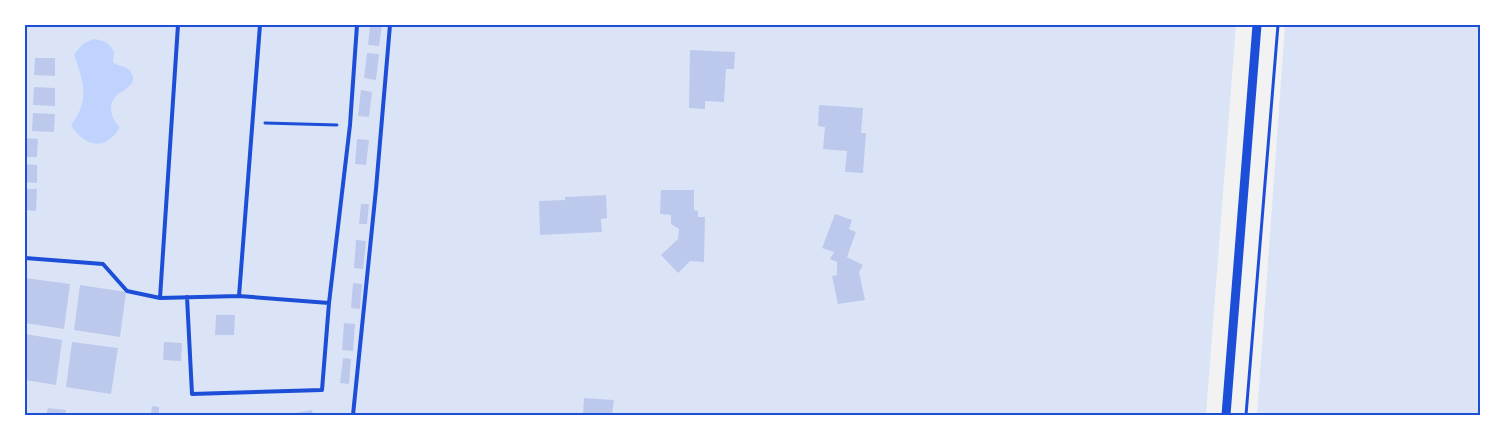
<svg xmlns="http://www.w3.org/2000/svg" width="1505" height="440" viewBox="0 0 1505 440" font-family="Karla,sans-serif">
	<rect width="100%" height="100%" fill="#f2f2f2"/>
	<path fill="#dbe4f7" d="M 25,25 L 1236,25 L 1206,415 L 25,415 Z
		M 1285,25 L 1480,25 L 1480,415 L 1257,415 Z"/>
	<path fill="#bfd3fe" d="M 93,39 C 103,40 111,43 114,53 L 113,62 C 118,67 126,65 130,71 C 140,83 125,89 117,95 C 107,104 111,119 120,127 C 106,151 85,148 71,125 C 91,99 83,82 74,54 L 83,44 Z"/>
	<path fill="#bdc9ec" d="M 370,25 L 382,25 L 379,46 L 368,45 Z
		M 690,50 L 735,52 L 734,69 L 726,69 L 724,102 L 705,101 L 705,109 L 689,108 Z
		M 367,53 L 379,54 L 376,80 L 364,78 Z
		M 35,58 L 55,58 L 55,76 L 34,75 Z
		M 34,87 L 55,88 L 55,106 L 33,105 Z
		M 361,90 L 372,92 L 369,117 L 358,116 Z
		M 819,105 L 863,108 L 861,133 L 866,133 L 863,173 L 845,172 L 847,151 L 823,149 L 825,127 L 818,126 Z
		M 33,113 L 55,114 L 54,132 L 32,131 Z
		M 25,138 L 38,139 L 37,157 L 25,157 Z
		M 357,139 L 369,140 L 366,165 L 355,164 Z
		M 25,164 L 37,165 L 37,183 L 25,182 Z
		M 25,189 L 37,189 L 36,211 L 25,210 Z
		M 661,190 L 694,190 L 694,210 L 698,211 L 698,217 L 705,217 L 704,262 L 690,261 L 678,273 L 661,255 L 678,239 L 679,229 L 671,224 L 671,215 L 660,214 Z
		M 606,195 L 607,218 L 601,219 L 602,232 L 540,235 L 539,201 L 565,200 L 565,197 Z
		M 361,204 L 369,204 L 367,224 L 359,224 Z
		M 835,214 L 852,220 L 849,229 L 856,232 L 847,257 L 863,265 L 859,272 L 865,300 L 838,304 L 832,276 L 837,275 L 837,262 L 830,259 L 834,252 L 822,248 Z
		M 356,240 L 366,241 L 363,269 L 354,268 Z
		M 25,278 L 70,284 L 64,329 L 25,323 Z
		M 353,283 L 362,284 L 360,309 L 351,308 Z
		M 80,285 L 126,292 L 120,337 L 74,330 Z
		M 216,315 L 235,315 L 234,335 L 215,335 Z
		M 344,323 L 355,324 L 353,351 L 342,350 Z
		M 25,334 L 62,340 L 56,385 L 25,380 Z
		M 72,342 L 118,348 L 111,394 L 66,387 Z
		M 164,342 L 182,343 L 181,361 L 163,360 Z
		M 343,358 L 351,359 L 349,384 L 340,383 Z
		M 584,398 L 614,400 L 612,415 L 583,415 Z
		M 152,406 L 159,407 L 159,415 L 151,415 Z
		M 48,408 L 66,410 L 65,415 L 46,415 Z
		M 312,410 L 313,415 L 296,415 L 295,413 Z"/>
	<g fill="none" stroke-linecap="round" stroke-linejoin="round">
		<path stroke="#1d4ed8" stroke-width="3" d="M 265,123 L 337,125
			M 1246,415 L 1278,25"/>
		<path stroke="#1d4ed8" stroke-width="4" d="M 178,25 L 160,298 L 239,296 L 329,303
			M 25,258 L 103,264 L 127,291 L 160,298
			M 239,296 L 260,25
			M 187,297 L 192,394 L 322,390 L 329,303 L 350,125 L 357,25
			M 353,415 L 376,189 L 390,25"/>
		<path stroke="#1d4ed8" stroke-width="9" d="M 1226,415 L 1257,25"/>
	</g>
	<rect width="1505" height="440" fill="none" stroke="#ffffff" stroke-width="52"/>
	<rect x="26" y="26" width="1453" height="388" fill="none" stroke="#1d4ed8" stroke-width="2"/>
</svg>
